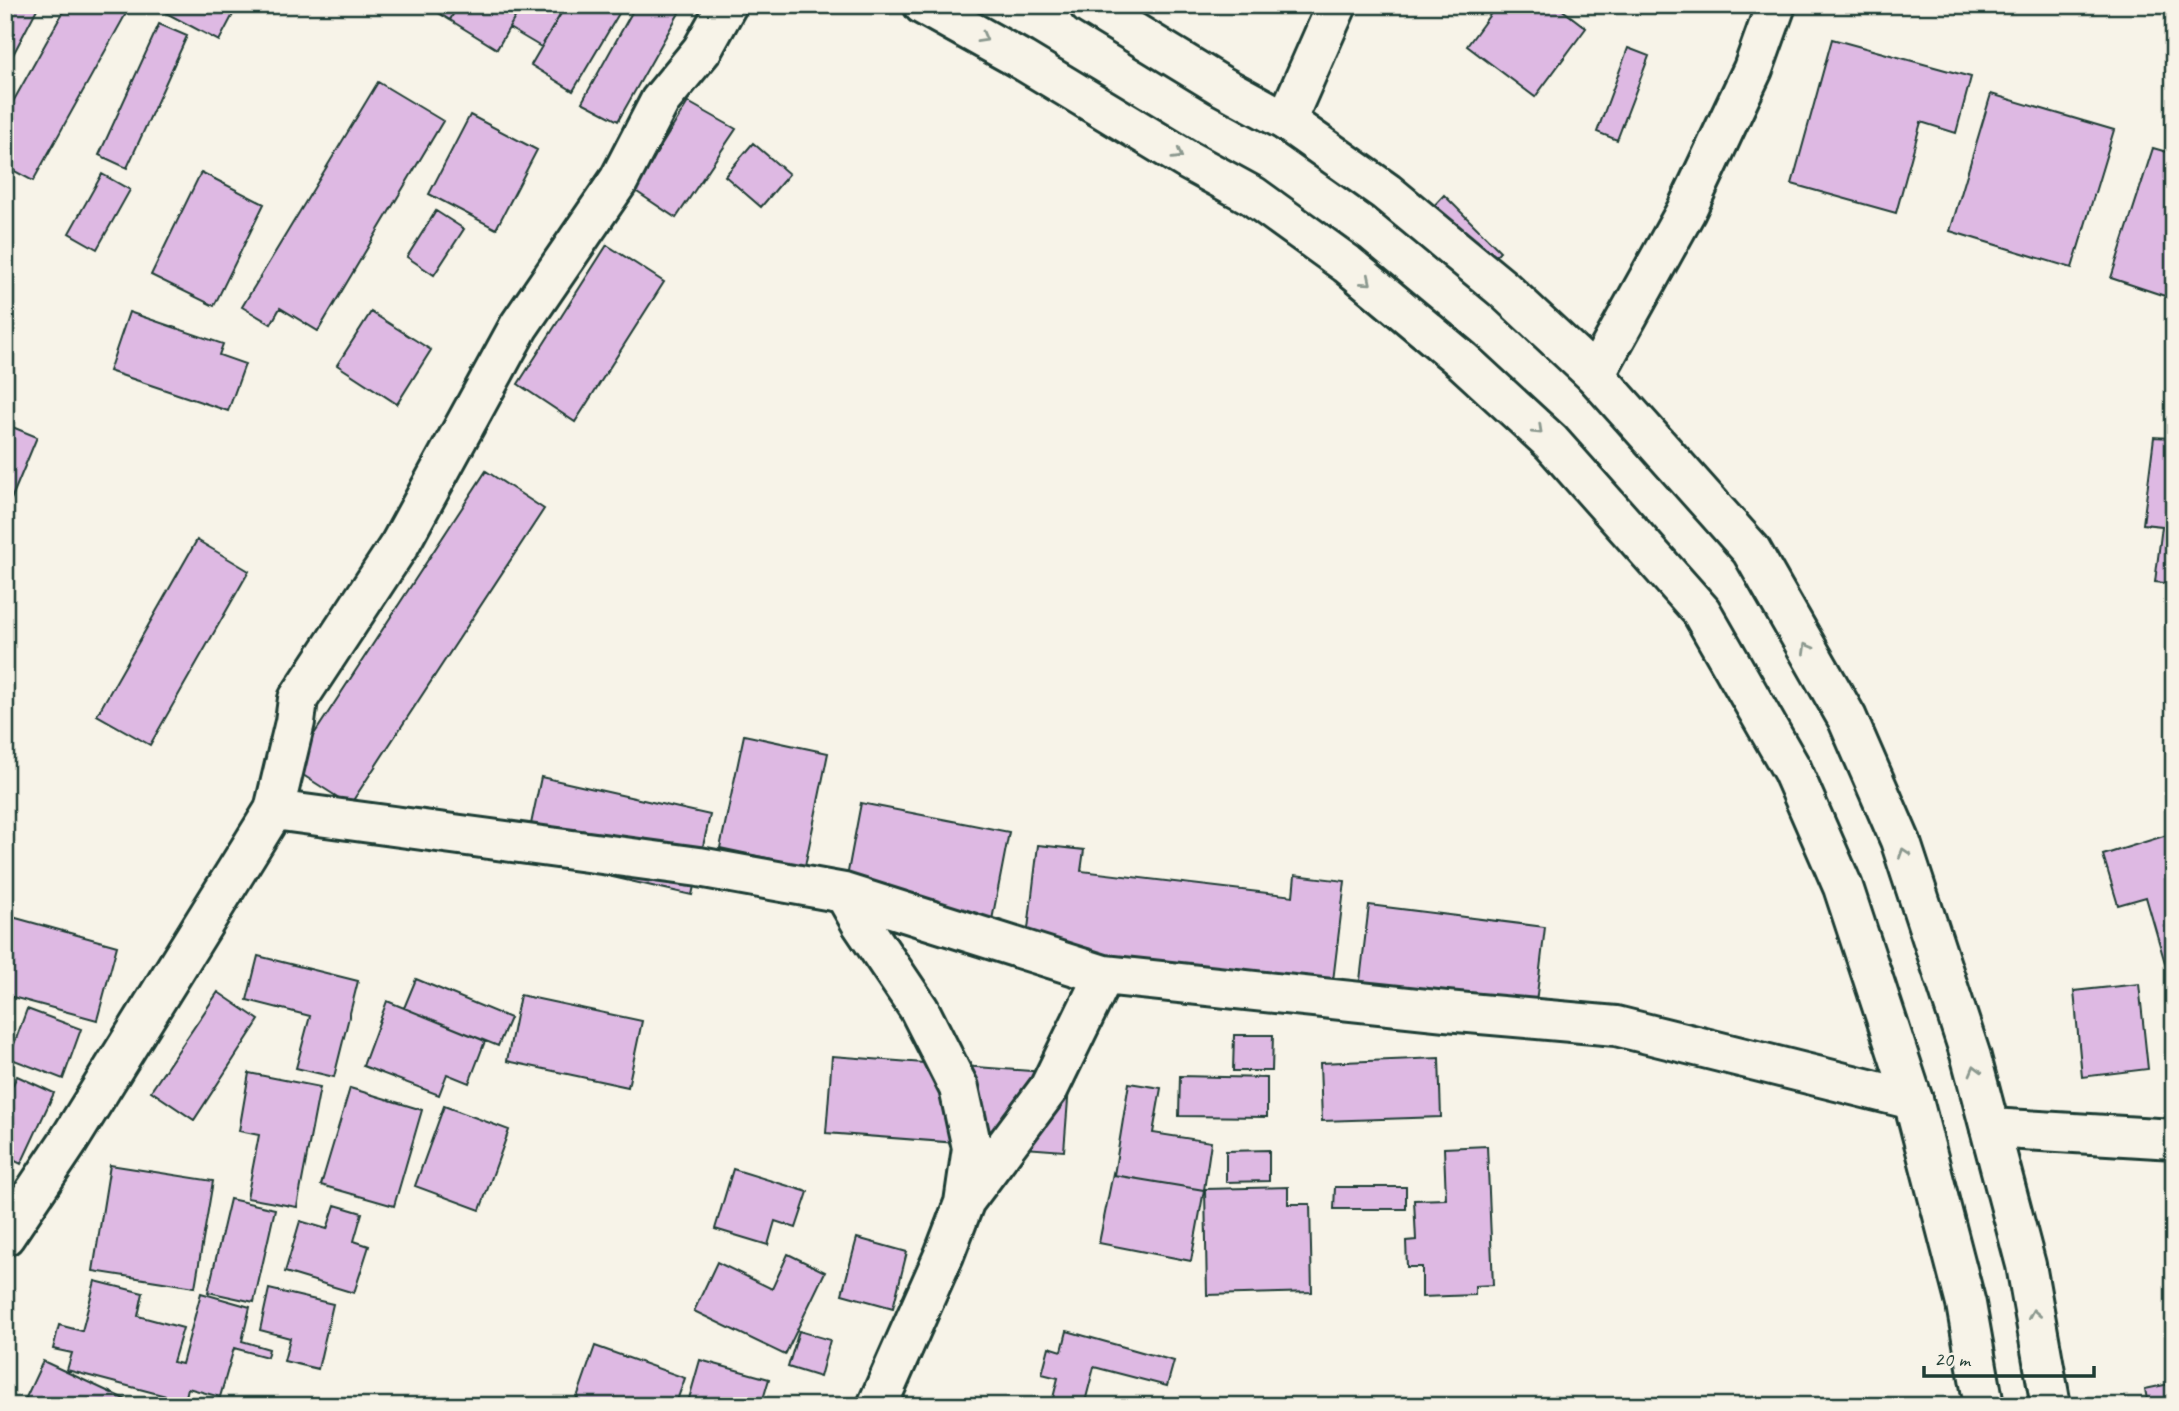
<svg xmlns="http://www.w3.org/2000/svg" width="2179" height="1411" viewBox="0 0 2179 1411" font-family="Caveat,sans-serif">
	<rect width="100%" height="100%" fill="#f7f3e8"/>
	<filter id="ink" filterUnits="userSpaceOnUse"><feTurbulence type="fractalNoise" baseFrequency=".0143" numOctaves="2"/><feDisplacementMap in="SourceGraphic" scale="14" xChannelSelector="R" yChannelSelector="G"/><feConvolveMatrix kernelMatrix="1 2 1 2 8 2 1 2 1" color-interpolation-filters="sRGB"/></filter>
	<g filter="url(#ink)">
		<path fill="#deb9e3" stroke="#1f3d34" stroke-width="2" d="M 5,5 L 39,5 L 5,70 Z
			M 67,5 L 119,5 L 128,10 L 33,181 L 5,166 L 5,116 Z
			M 151,5 L 238,5 L 219,41 Z
			M 426,5 L 458,5 L 450,20 Z
			M 458,5 L 522,5 L 497,49 L 450,20 Z
			M 522,5 L 566,5 L 541,47 L 509,28 Z
			M 566,5 L 624,5 L 573,91 L 531,65 Z
			M 636,5 L 666,5 L 679,13 L 618,121 L 582,102 Z
			M 1497,5 L 1556,5 L 1586,28 L 1535,97 L 1467,46 Z
			M 159,24 L 187,36 L 127,168 L 99,155 Z
			M 1832,39 L 1971,77 L 1956,133 L 1921,122 L 1896,213 L 1792,184 Z
			M 1628,48 L 1649,56 L 1617,140 L 1597,132 Z
			M 378,82 L 443,121 L 318,331 L 280,308 L 271,324 L 242,307 Z
			M 1991,94 L 2114,130 L 2072,268 L 1950,231 Z
			M 688,102 L 736,129 L 676,218 L 634,190 Z
			M 470,115 L 537,150 L 496,229 L 429,194 Z
			M 753,143 L 789,174 L 761,207 L 725,176 Z
			M 2153,148 L 2174,154 L 2174,299 L 2111,278 Z
			M 201,172 L 264,204 L 214,306 L 151,275 Z
			M 102,174 L 130,190 L 97,249 L 69,233 Z
			M 1444,195 L 1500,251 L 1487,265 L 1430,210 Z
			M 436,211 L 464,229 L 434,275 L 407,257 Z
			M 607,245 L 664,282 L 575,422 L 518,384 Z
			M 129,312 L 223,344 L 219,355 L 245,364 L 228,411 L 109,371 Z
			M 371,312 L 431,350 L 397,404 L 337,365 Z
			M 2174,409 L 2174,584 L 2155,582 L 2162,526 L 2143,524 L 2154,437 L 2170,438 Z
			M 5,424 L 37,437 L 5,514 Z
			M 486,471 L 544,509 L 350,805 L 292,768 Z
			M 197,540 L 249,571 L 150,745 L 97,715 Z
			M 744,735 L 828,753 L 805,866 L 720,848 Z
			M 541,777 L 710,815 L 692,895 L 524,857 Z
			M 861,803 L 1009,832 L 992,920 L 844,893 Z
			M 2167,835 L 2174,859 L 2174,994 L 2146,897 L 2118,905 L 2103,855 Z
			M 1038,845 L 1084,850 L 1081,871 L 1293,896 L 1295,875 L 1345,881 L 1333,981 L 1026,946 Z
			M 1369,905 L 1545,927 L 1535,1011 L 1359,989 Z
			M 5,915 L 117,946 L 97,1020 L 5,995 Z
			M 258,956 L 358,981 L 334,1077 L 296,1068 L 310,1016 L 247,1000 Z
			M 416,979 L 510,1018 L 498,1046 L 404,1008 Z
			M 2139,984 L 2148,1069 L 2082,1077 L 2074,991 Z
			M 218,992 L 259,1020 L 194,1120 L 151,1091 Z
			M 520,995 L 642,1021 L 628,1087 L 507,1061 Z
			M 387,1001 L 485,1041 L 469,1083 L 447,1074 L 439,1095 L 363,1066 Z
			M 27,1009 L 81,1029 L 63,1079 L 9,1058 Z
			M 1234,1035 L 1273,1035 L 1272,1071 L 1233,1071 Z
			M 832,1056 L 1070,1074 L 1064,1151 L 826,1133 Z
			M 1439,1058 L 1441,1117 L 1322,1121 L 1320,1063 Z
			M 249,1073 L 320,1087 L 297,1207 L 247,1198 L 259,1135 L 239,1131 Z
			M 17,1076 L 54,1093 L 21,1164 L 5,1156 L 5,1101 Z
			M 1180,1076 L 1267,1078 L 1267,1117 L 1179,1116 Z
			M 1129,1083 L 1161,1088 L 1153,1133 L 1211,1142 L 1204,1190 L 1114,1175 Z
			M 350,1088 L 422,1110 L 394,1206 L 321,1185 Z
			M 444,1106 L 509,1130 L 480,1210 L 415,1186 Z
			M 1487,1146 L 1493,1285 L 1475,1286 L 1475,1295 L 1422,1297 L 1422,1267 L 1407,1267 L 1406,1241 L 1416,1240 L 1414,1200 L 1446,1199 L 1444,1148 Z
			M 1269,1150 L 1269,1181 L 1226,1182 L 1226,1151 Z
			M 110,1165 L 213,1181 L 195,1287 L 93,1271 Z
			M 733,1169 L 808,1192 L 796,1228 L 775,1221 L 768,1245 L 715,1229 Z
			M 1113,1173 L 1114,1175 L 1204,1190 L 1191,1261 L 1099,1243 Z
			M 1288,1187 L 1288,1204 L 1310,1204 L 1312,1292 L 1207,1295 L 1205,1189 Z
			M 1335,1187 L 1406,1187 L 1406,1209 L 1334,1209 Z
			M 230,1199 L 275,1209 L 254,1302 L 208,1292 Z
			M 335,1205 L 362,1213 L 354,1241 L 369,1246 L 354,1293 L 285,1272 L 300,1221 L 327,1229 Z
			M 2171,1234 L 2174,1234 L 2174,1279 L 2169,1279 Z
			M 857,1238 L 907,1252 L 893,1308 L 842,1294 Z
			M 788,1254 L 825,1272 L 785,1355 L 694,1311 L 717,1262 L 772,1289 Z
			M 95,1281 L 143,1293 L 138,1316 L 183,1328 L 173,1362 L 182,1364 L 201,1293 L 250,1307 L 242,1341 L 269,1349 L 267,1357 L 234,1348 L 220,1397 L 188,1388 L 185,1401 L 67,1370 L 72,1353 L 53,1349 L 59,1325 L 82,1331 Z
			M 269,1289 L 333,1304 L 318,1369 L 284,1361 L 290,1338 L 260,1330 Z
			M 799,1331 L 830,1340 L 820,1377 L 788,1367 Z
			M 1067,1331 L 1174,1361 L 1167,1386 L 1094,1367 L 1084,1406 L 1051,1406 L 1058,1378 L 1042,1374 L 1049,1347 L 1062,1351 Z
			M 595,1346 L 685,1378 L 675,1406 L 574,1406 Z
			M 700,1360 L 769,1379 L 761,1406 L 687,1406 Z
			M 43,1361 L 135,1404 L 135,1406 L 22,1406 Z
			M 2174,1383 L 2174,1399 L 2148,1405 L 2145,1389 Z"/>
		<g fill="none" stroke-linecap="round" stroke-linejoin="round">
			<g stroke="#1f3d34" stroke-width="44">
				<path id="street" d="M 1286,121 L 1337,5
					M 1595,375 L 1686,211 L 1753,69 L 1776,5
					M 274,810 L 699,867 L 844,893 L 1104,975 L 1446,1011 L 1616,1026 L 1913,1100
					M 844,893 L 861,923 L 919,1009 L 959,1088 L 972,1148 L 964,1203 L 944,1255 L 877,1406
					M 1990,1128 L 2174,1139
					M 967,1198 L 1049,1088 L 1104,975
					M 5,1236 L 68,1142 L 274,810 L 295,722 L 298,699 L 400,544 L 519,326 L 619,180 L 660,101 L 702,50 L 727,5"/>
			</g>
			<g stroke="#1f3d34" stroke-width="44">
				<path id="highway" d="M 923,5 L 1022,60 L 1189,161 L 1253,196 L 1347,264 L 1462,360 L 1551,442 L 1701,611 L 1792,770 L 1843,887 L 1913,1100 L 1966,1304 L 1984,1406
					M 1089,5 L 1220,85 L 1286,121 L 1386,192 L 1503,289 L 1595,375 L 1751,550 L 1847,718 L 1900,840 L 1971,1057 L 2026,1265 L 2051,1406"/>
			</g>
			<use href="#street" stroke="#f7f3e8" stroke-width="38"/>
			<use href="#highway" stroke="#f7f3e8" stroke-width="38"/>
		</g>
		<defs><path id="oneway-chevron" d="M-2-3.5L2.5 0L-2 3.5" fill="none" stroke-width="1.6" stroke-linecap="round" stroke-linejoin="round" transform="scale(1.75)"/></defs>
		<g stroke="#8b988e">
			<use href="#oneway-chevron" transform="translate(983 38) rotate(29)"/>
			<use href="#oneway-chevron" transform="translate(1178 155) rotate(31)"/>
			<use href="#oneway-chevron" transform="translate(1367 281) rotate(40)"/>
			<use href="#oneway-chevron" transform="translate(1538 430) rotate(43)"/>
			<use href="#oneway-chevron" transform="translate(1807 648) rotate(-120)"/>
			<use href="#oneway-chevron" transform="translate(1904 853) rotate(-108)"/>
			<use href="#oneway-chevron" transform="translate(1975 1070) rotate(-105)"/>
			<use href="#oneway-chevron" transform="translate(2034 1314) rotate(-100)"/>
		</g>
	</g>
	<rect width="2179" height="1411" fill="none" stroke="#f7f3e8" stroke-width="28"/>
	<rect x="14" y="14" width="2151" height="1383" fill="none" stroke="#1f3d34" stroke-width="2.5" filter="url(#ink)"/>
	<path d="M1924 1366v10h170v-10" fill="none" stroke="#1f3d34" stroke-width="3.5"/>
	<text x="1934" y="1366" font-size="21" fill="#1f3d34" stroke="#f7f3e8" stroke-width="5" paint-order="stroke">20 m</text>
</svg>
